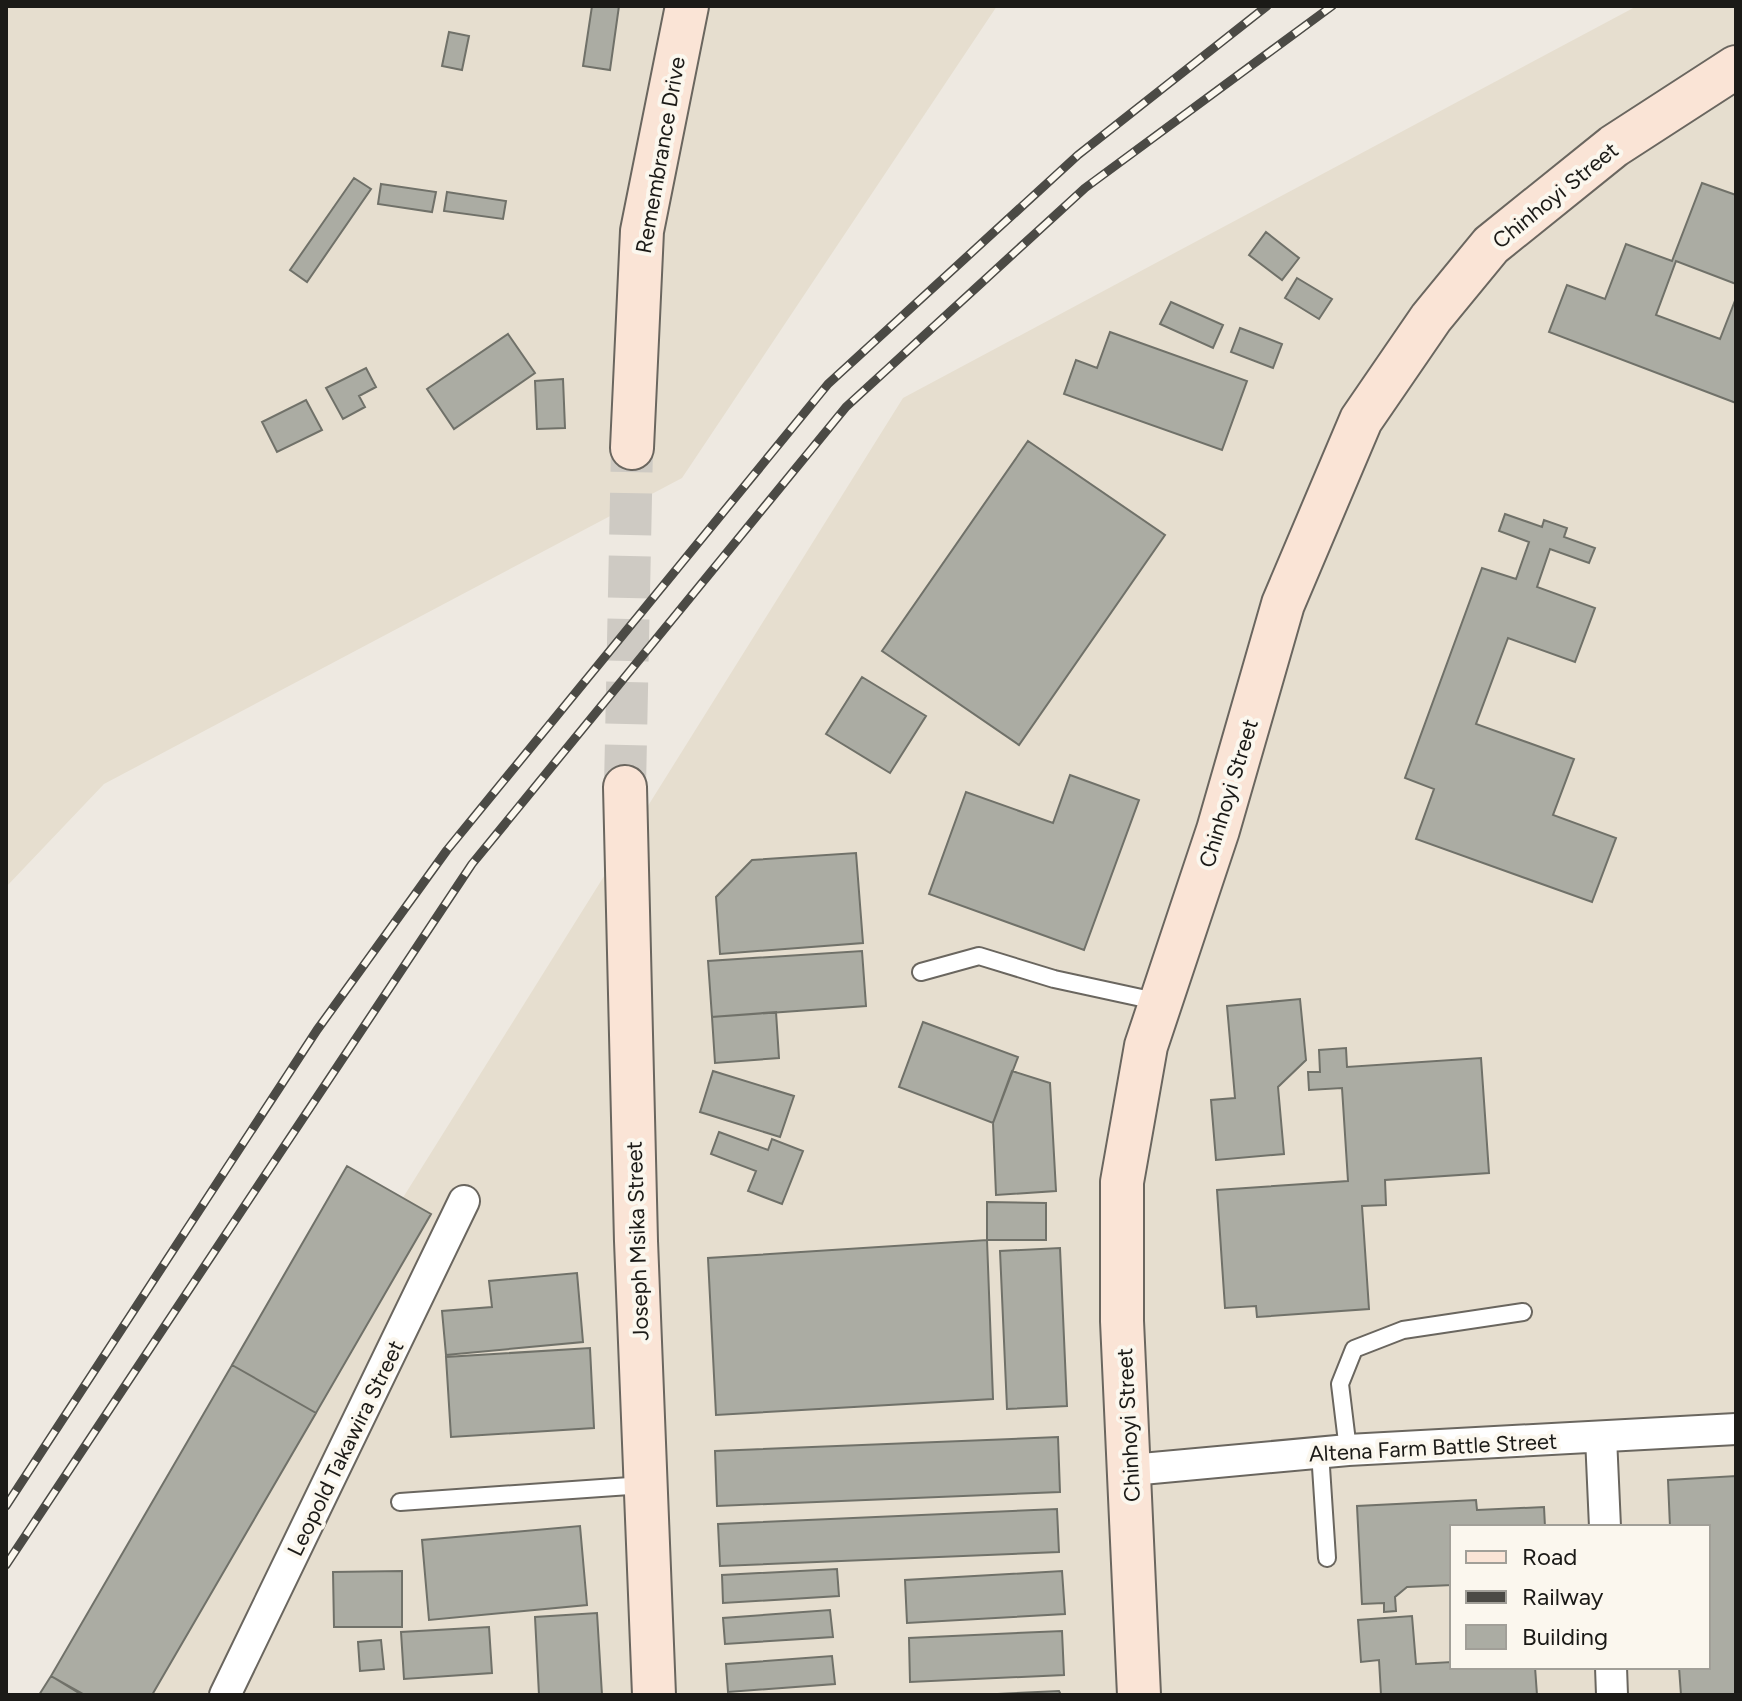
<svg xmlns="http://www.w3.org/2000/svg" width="1742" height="1701" viewBox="0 0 1742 1701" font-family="Figtree,sans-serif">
	<rect width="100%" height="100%" fill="#eee9e1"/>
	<path fill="#e6decf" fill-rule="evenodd" d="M 6,6 L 997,6 L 682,478 L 104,784 L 6,887 Z
		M 1637,6 L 1736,6 L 1736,1695 L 92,1695 L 903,398 ZM 1452,1527 L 1708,1527 L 1708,1667 L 1452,1667 Z"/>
	<path fill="#abaca3" stroke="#707169" stroke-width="2" d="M 592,6 L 619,6 L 610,70 L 583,66 Z
		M 449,32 L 469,36 L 462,70 L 442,66 Z
		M 354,178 L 371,189 L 307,282 L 290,270 Z
		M 1702,183 L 1736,195 L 1736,284 L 1676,261 L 1656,315 L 1720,339 L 1736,298 L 1736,403 L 1549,332 L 1567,285 L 1605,299 L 1626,244 L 1672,261 Z
		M 381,184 L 436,192 L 432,212 L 378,204 Z
		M 447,192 L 506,201 L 503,219 L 444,211 Z
		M 1266,232 L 1299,258 L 1282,280 L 1249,255 Z
		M 1297,278 L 1332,299 L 1319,319 L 1285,298 Z
		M 1171,302 L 1223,325 L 1213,348 L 1160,324 Z
		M 1240,328 L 1282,344 L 1273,368 L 1231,352 Z
		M 1110,332 L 1247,381 L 1222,450 L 1064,394 L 1076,360 L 1097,368 Z
		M 508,334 L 535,373 L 454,429 L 427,389 Z
		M 366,368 L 376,387 L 359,396 L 365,407 L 343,419 L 326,388 Z
		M 563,379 L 565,428 L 537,429 L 535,381 Z
		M 306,400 L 322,430 L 277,452 L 262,422 Z
		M 1028,441 L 1165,535 L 1019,745 L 882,651 Z
		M 1505,514 L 1542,527 L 1544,520 L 1567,528 L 1564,537 L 1595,548 L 1589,563 L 1550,549 L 1537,587 L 1595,608 L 1575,662 L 1508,638 L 1476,724 L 1574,759 L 1553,815 L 1616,838 L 1592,902 L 1416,839 L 1434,789 L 1405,778 L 1482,568 L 1516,579 L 1529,542 L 1499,531 Z
		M 862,677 L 926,716 L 890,773 L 826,734 Z
		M 1070,775 L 1139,800 L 1084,950 L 929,894 L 966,792 L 1053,823 Z
		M 856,853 L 863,943 L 720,954 L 716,897 L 752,860 Z
		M 862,951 L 866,1006 L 712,1017 L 708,961 Z
		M 1300,999 L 1306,1060 L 1278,1087 L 1284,1154 L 1216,1160 L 1211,1100 L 1235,1098 L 1227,1006 Z
		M 776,1012 L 779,1058 L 715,1063 L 712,1017 Z
		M 923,1022 L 1018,1057 L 993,1123 L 899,1087 Z
		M 1346,1048 L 1347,1067 L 1481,1058 L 1489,1173 L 1385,1180 L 1386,1205 L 1362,1206 L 1369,1309 L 1257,1317 L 1256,1306 L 1225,1308 L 1217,1190 L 1348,1181 L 1342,1088 L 1309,1090 L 1308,1072 L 1320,1072 L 1319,1050 Z
		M 713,1071 L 794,1096 L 780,1137 L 700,1112 Z
		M 1012,1071 L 1050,1083 L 1056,1191 L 996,1195 L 993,1123 Z
		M 719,1132 L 768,1150 L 772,1139 L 803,1151 L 782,1204 L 748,1191 L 756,1171 L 711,1154 Z
		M 347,1166 L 431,1214 L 316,1413 L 232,1365 Z
		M 987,1202 L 1046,1203 L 1046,1240 L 987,1240 Z
		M 987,1240 L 993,1399 L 716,1415 L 708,1258 Z
		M 1060,1248 L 1067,1406 L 1007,1409 L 1000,1251 Z
		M 577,1273 L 583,1342 L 446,1355 L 442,1311 L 492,1307 L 489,1281 Z
		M 590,1348 L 594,1428 L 451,1437 L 446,1357 Z
		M 232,1365 L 316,1413 L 152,1695 L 85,1695 L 51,1676 Z
		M 1058,1437 L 1060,1492 L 717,1506 L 715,1451 Z
		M 1736,1476 L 1736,1695 L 1681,1695 L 1679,1667 L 1708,1667 L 1708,1527 L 1670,1527 L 1668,1480 Z
		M 1476,1500 L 1477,1510 L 1544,1507 L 1545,1527 L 1452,1527 L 1452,1585 L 1407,1587 L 1395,1597 L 1396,1611 L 1384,1612 L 1384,1603 L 1362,1604 L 1357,1506 Z
		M 1057,1509 L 1059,1552 L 720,1566 L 718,1524 Z
		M 580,1526 L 587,1605 L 429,1620 L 422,1540 Z
		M 837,1569 L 839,1596 L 723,1603 L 722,1575 Z
		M 402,1571 L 402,1627 L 334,1627 L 333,1572 Z
		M 1062,1571 L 1065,1614 L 907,1623 L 905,1580 Z
		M 830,1610 L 833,1637 L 725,1644 L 723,1618 Z
		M 597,1613 L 602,1695 L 539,1695 L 535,1617 Z
		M 1412,1616 L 1416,1664 L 1452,1662 L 1452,1667 L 1535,1667 L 1537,1695 L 1381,1695 L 1379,1660 L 1361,1662 L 1358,1620 Z
		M 489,1627 L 492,1673 L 404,1679 L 401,1632 Z
		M 1062,1631 L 1064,1675 L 910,1682 L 909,1638 Z
		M 381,1640 L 384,1669 L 360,1671 L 358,1642 Z
		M 832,1656 L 835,1684 L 728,1692 L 726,1664 Z
		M 51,1676 L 82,1695 L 39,1695 Z
		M 1059,1691 L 1061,1695 L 977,1695 Z"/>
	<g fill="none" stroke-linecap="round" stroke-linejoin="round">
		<path stroke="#cecac3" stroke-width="42" stroke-dasharray="42 21" stroke-linecap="butt" d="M 625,787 L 632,448"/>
		<g stroke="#6a665f" stroke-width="20">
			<path id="lane" d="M 921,972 L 979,956 L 1054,979 L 1160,1002
				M 1348,1450 L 1340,1384 L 1354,1349 L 1403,1330 L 1523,1312
				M 1320,1452 L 1327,1558
				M 400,1502 L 644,1485"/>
		</g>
		<g stroke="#6a665f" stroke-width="34">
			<path id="street" d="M 1601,1437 L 1605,1527
				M 1131,1470 L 1348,1450 L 1736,1429
				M 1611,1667 L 1612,1695
				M 225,1695 L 464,1201"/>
		</g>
		<g stroke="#6a665f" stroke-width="46">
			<path id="secondary" d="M 632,448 L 642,231 L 687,6
				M 625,787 L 636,1241 L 654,1695
				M 1139,1695 L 1122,1321 L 1122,1182 L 1146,1046 L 1218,830 L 1283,604 L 1361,420 L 1431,318 L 1491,245 L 1614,146 L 1736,67"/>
		</g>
		<use href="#lane" stroke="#fff" stroke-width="16"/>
		<use href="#street" stroke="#fff" stroke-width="30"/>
		<use href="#secondary" stroke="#fae4d6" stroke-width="42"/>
		<g stroke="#4b4a45" stroke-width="9">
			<path id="rail" d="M 6,1506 L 317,1030 L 447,850 L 828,384 L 1078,155 L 1267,6
				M 6,1565 L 472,864 L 846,407 L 1085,188 L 1332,6"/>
		</g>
		<use href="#rail" stroke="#fbf7ee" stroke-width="6" stroke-dasharray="18" stroke-linecap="butt"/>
	</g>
	<g text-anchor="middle" stroke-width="8" stroke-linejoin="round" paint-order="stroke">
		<g font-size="22" fill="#1b1a17" stroke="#fbf7ee">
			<text transform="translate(660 155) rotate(-80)" y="8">Remembrance Drive</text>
			<text transform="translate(1555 195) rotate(-39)" y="8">Chinhoyi Street</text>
			<text transform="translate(1228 793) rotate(-73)" y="8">Chinhoyi Street</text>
			<text transform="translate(637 1241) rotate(-92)" y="8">Joseph Msika Street</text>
			<text transform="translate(1128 1425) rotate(-93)" y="8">Chinhoyi Street</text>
			<text transform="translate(1433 1447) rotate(-3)" y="8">Altena Farm Battle Street</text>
			<text transform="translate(345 1448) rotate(-64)" y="8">Leopold Takawira Street</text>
		</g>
	</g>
	<rect width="1742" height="1701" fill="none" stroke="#1b1a17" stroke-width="16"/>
	<rect x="1450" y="1525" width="260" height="144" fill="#fbf7ee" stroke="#a19f98" stroke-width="2"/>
	<rect x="1466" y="1551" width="40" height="12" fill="#fae4d6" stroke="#a19f98" stroke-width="2"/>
	<text x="1522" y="1565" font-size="24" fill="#1b1a17">Road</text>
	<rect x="1466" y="1591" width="40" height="12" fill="#4b4a45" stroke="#a19f98" stroke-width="2"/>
	<text x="1522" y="1605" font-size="24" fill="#1b1a17">Railway</text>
	<rect x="1466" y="1625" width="40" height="24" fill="#abaca3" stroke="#a19f98" stroke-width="2"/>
	<text x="1522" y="1645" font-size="24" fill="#1b1a17">Building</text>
</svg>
